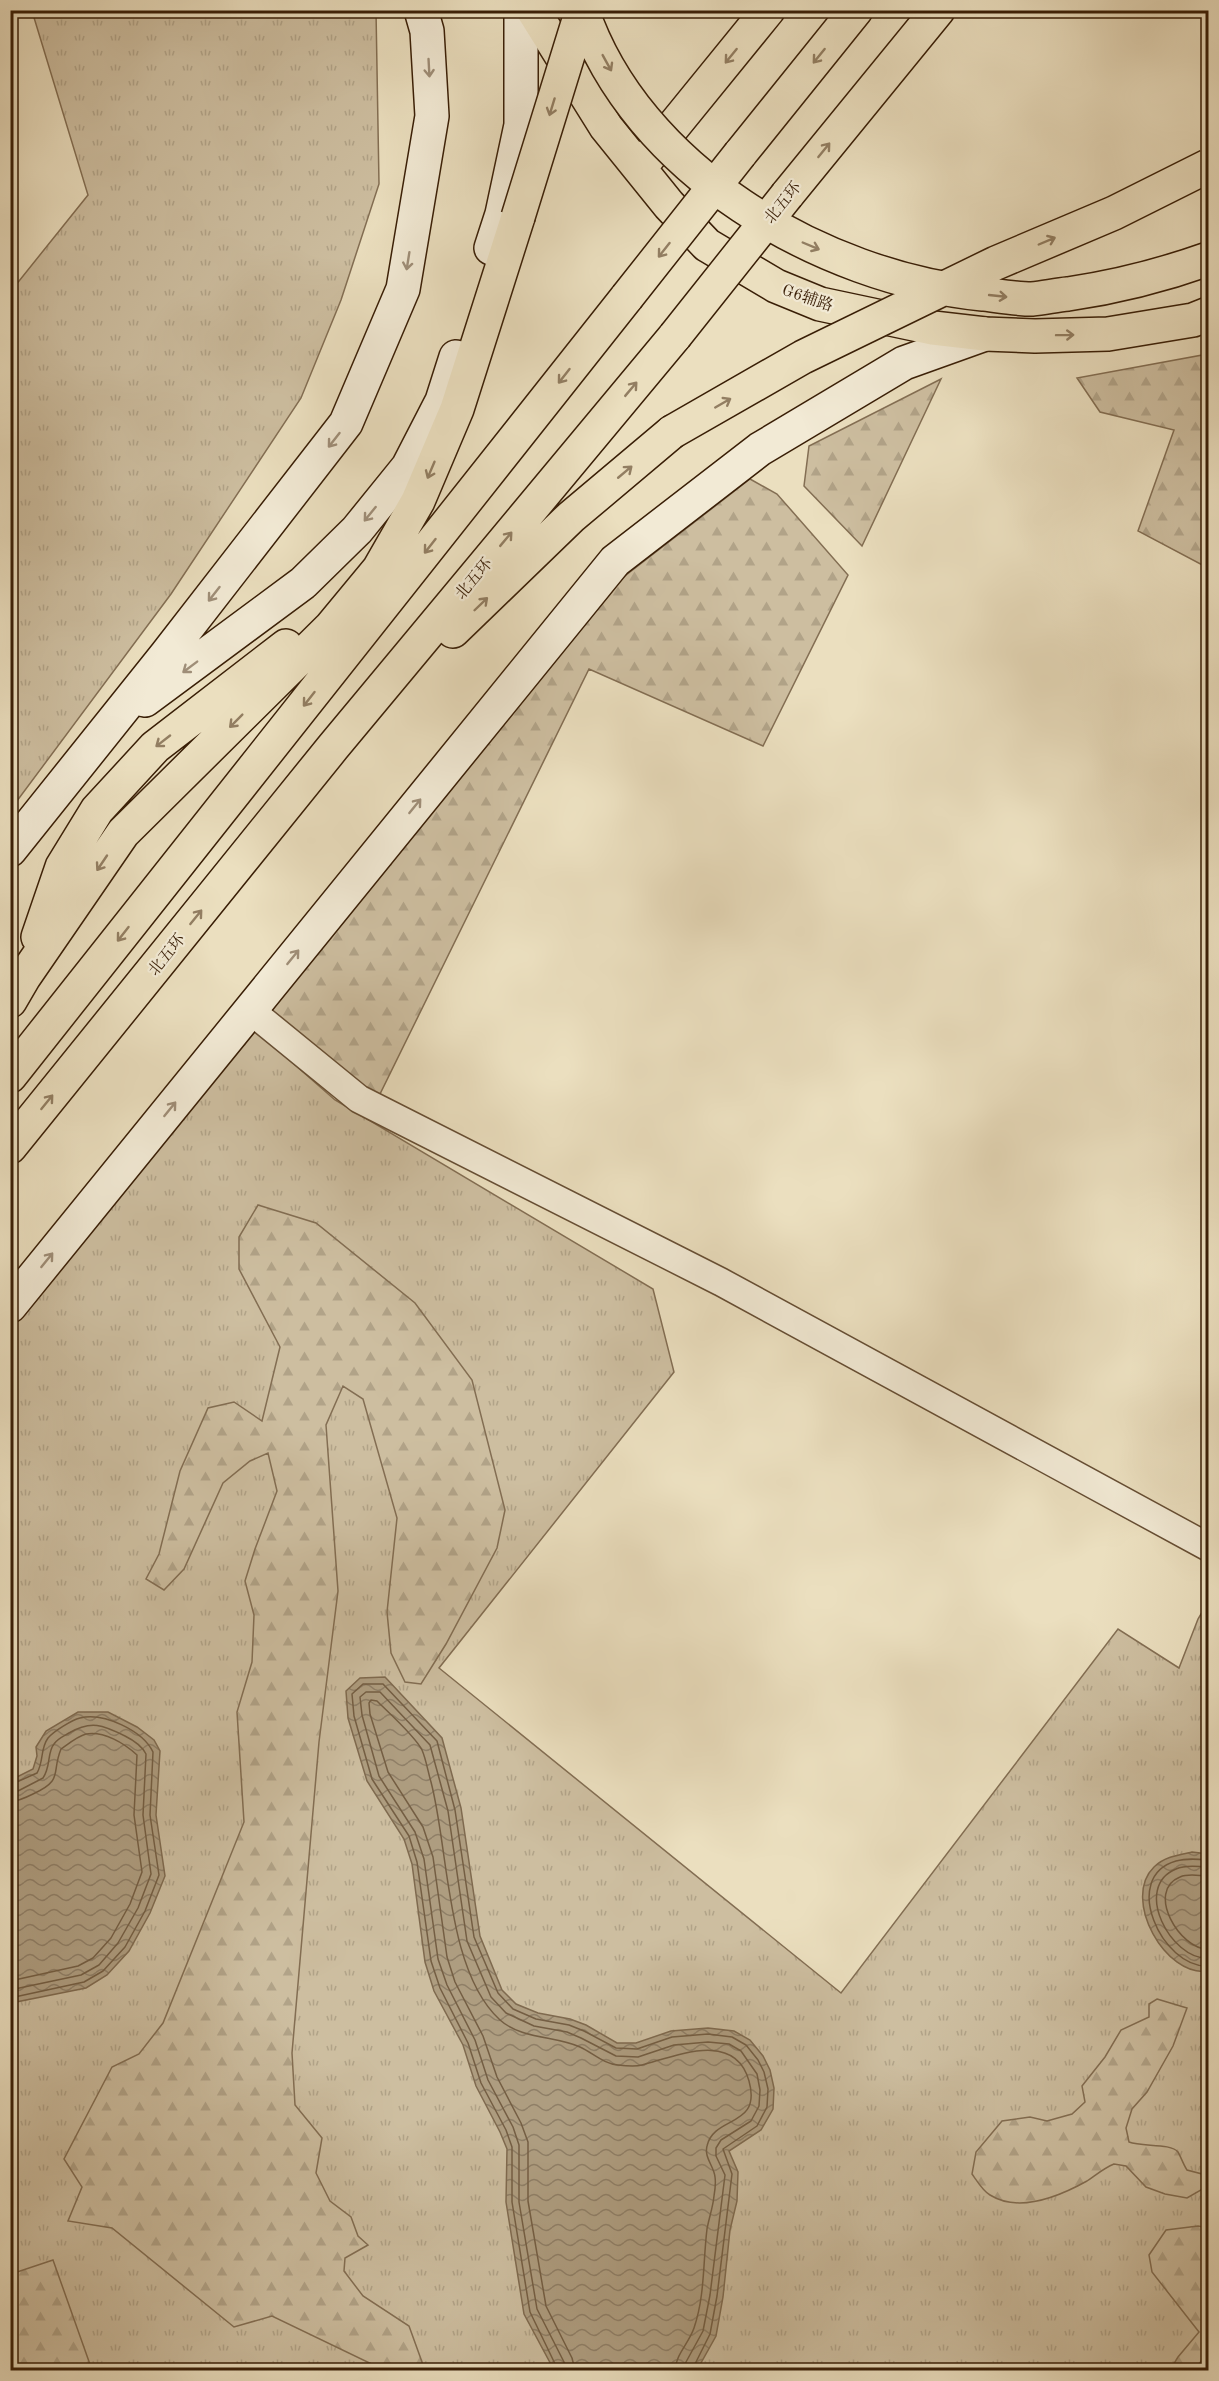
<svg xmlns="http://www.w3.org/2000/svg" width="1219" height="2381" viewBox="0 0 1219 2381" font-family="'Old Standard TT','Noto Serif SC',serif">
	<defs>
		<pattern id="grass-tufts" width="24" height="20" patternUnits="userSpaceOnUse" patternTransform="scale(1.5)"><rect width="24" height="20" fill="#cdbea0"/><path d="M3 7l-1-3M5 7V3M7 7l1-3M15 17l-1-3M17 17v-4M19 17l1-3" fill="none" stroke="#b1a388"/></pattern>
		<pattern id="forest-firs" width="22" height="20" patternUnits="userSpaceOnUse" patternTransform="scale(1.5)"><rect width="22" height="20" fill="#cdbea0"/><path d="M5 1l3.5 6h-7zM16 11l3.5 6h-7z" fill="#b1a388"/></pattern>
		<pattern id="water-waves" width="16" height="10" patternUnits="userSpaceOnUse" patternTransform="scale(1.5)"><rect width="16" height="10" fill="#ae9d80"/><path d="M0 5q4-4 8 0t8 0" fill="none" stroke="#8f7f67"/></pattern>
	</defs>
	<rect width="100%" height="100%" fill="#ebdfbf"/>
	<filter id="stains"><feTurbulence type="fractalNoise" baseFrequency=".00333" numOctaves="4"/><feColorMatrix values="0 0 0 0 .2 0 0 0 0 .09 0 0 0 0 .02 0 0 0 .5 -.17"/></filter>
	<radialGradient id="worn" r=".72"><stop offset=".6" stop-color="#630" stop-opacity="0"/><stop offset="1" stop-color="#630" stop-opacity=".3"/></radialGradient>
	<path fill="url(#grass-tufts)" stroke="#836e53" stroke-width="1.5" d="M 32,11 L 376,11 L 379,184 L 341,300 L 301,398 L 171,594 L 11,809 L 11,291 L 88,195 Z
		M 253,1028 L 335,1100 L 653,1289 L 674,1372 L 439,1668 L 841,1993 L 1118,1629 L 1179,1668 L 1198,1619 L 1208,1602 L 1208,2341 L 1189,2370 L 11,2370 L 10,1331 Z"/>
	<path fill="url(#forest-firs)" stroke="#836e53" stroke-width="1.5" d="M 1208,354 L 1208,568 L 1138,531 L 1174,430 L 1100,412 L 1077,378 Z
		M 941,379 L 862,546 L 804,486 L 809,446 Z
		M 750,479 L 777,494 L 848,575 L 763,746 L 589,669 L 378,1098 L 268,1014 L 265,1003 L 621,579 Z
		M 258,1205 L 316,1223 L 415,1303 L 472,1380 L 505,1510 L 497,1548 L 446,1644 L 421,1684 L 405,1682 L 391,1653 L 387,1612 L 397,1518 L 363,1399 L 343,1386 L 326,1425 L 338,1591 L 319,1742 L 292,2053 L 295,2105 L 322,2138 L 316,2173 L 330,2201 L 351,2217 L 358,2236 L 368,2245 L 345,2258 L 344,2271 L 363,2296 L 409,2326 L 422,2362 L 423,2370 L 384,2370 L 272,2316 L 234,2327 L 112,2228 L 68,2221 L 82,2187 L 64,2159 L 112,2067 L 139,2054 L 163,2023 L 244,1822 L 237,1712 L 252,1662 L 254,1615 L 245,1581 L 255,1549 L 277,1491 L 268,1453 L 250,1461 L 223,1483 L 184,1569 L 164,1590 L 146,1579 L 159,1554 L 180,1471 L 208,1408 L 234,1402 L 262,1421 L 280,1347 L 239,1269 L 239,1237 Z
		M 1157,1999 L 1187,2008 L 1173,2046 L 1147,2092 L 1132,2109 L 1126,2128 L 1129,2142 C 1142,2147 1171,2143 1178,2152 C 1181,2157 1183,2164 1187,2170 L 1202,2174 L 1208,2186 L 1187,2198 L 1165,2194 L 1146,2187 L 1126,2166 L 1114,2164 C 1104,2168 1096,2175 1087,2181 C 1060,2196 1019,2213 990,2195 C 983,2191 977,2181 972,2174 L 976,2152 L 1002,2121 L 1030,2117 L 1047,2121 L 1072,2114 L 1085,2102 L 1082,2086 L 1105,2057 L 1121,2030 L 1149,2017 L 1149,2004 Z
		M 1198,2226 L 1208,2228 L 1208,2351 L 1195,2370 L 1170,2370 L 1178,2357 L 1199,2332 L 1152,2272 L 1149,2255 L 1166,2230 Z
		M 53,2260 L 92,2370 L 11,2370 L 11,2274 Z"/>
	<path fill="url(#water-waves)" stroke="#7f6a4f" stroke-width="1.5" d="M 385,1677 L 442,1738 L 461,1808 L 480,1936 L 502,1990 L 516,2004 L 538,2013 L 570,2019 L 586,2025 L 617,2043 L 636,2043 L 671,2031 L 708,2028 L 734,2031 L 750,2040 L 763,2056 L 770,2070 L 774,2088 L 773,2109 L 761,2130 L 729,2151 L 738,2172 L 737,2201 L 730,2230 L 723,2297 L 716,2336 L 697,2370 L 554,2370 L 524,2314 L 506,2202 L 507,2149 L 500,2132 L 476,2086 L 463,2045 L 434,1991 L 425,1962 L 412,1864 L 404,1839 L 367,1781 L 348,1718 L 346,1691 L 360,1678 Z
		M 78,1712 L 108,1712 L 137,1727 L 154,1740 L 160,1751 L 156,1815 L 165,1876 L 150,1913 L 129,1951 L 107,1975 L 86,1988 L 11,2003 L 11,1780 L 33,1769 L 37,1756 L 36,1747 L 46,1731 Z
		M 1192,1852 L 1208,1854 L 1208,1971 C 1166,1978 1121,1899 1154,1867 C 1164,1857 1178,1855 1192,1852 Z"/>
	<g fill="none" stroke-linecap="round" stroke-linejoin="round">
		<path stroke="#745e43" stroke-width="1.5" d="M 10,1785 L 37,1773 C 44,1761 40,1749 48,1738 C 54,1731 72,1720 80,1718 C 104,1712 143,1731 153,1752 L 150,1815 L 159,1875 L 145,1911 L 125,1947 L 103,1971 L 84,1982 L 10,1998
			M 10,1792 L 18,1791 L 43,1778 C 51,1767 47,1752 54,1744 C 57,1739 64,1736 69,1733 C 91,1720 103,1725 125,1736 C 133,1740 142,1746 146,1754 L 143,1815 L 151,1874 L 138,1908 L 118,1943 L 99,1965 L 81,1975 L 10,1990
			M 10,1802 C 19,1801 25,1798 33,1794 C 64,1780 51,1773 61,1749 C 68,1744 78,1736 86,1734 C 104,1731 124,1743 137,1755 L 134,1815 L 142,1872 L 130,1904 L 111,1938 L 93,1958 L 78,1966 L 10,1981
			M 1208,1860 C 1197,1859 1187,1858 1176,1861 C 1120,1877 1162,1968 1208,1966
			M 1208,1867 C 1198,1867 1187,1864 1176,1869 C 1132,1887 1171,1960 1208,1958
			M 1208,1876 C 1199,1876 1189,1873 1180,1877 C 1145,1891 1180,1950 1208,1949
			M 558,2370 L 530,2312 L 512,2202 L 512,2147 L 506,2130 L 481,2083 L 468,2043 L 440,1988 L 431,1961 L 417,1862 L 409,1836 L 372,1779 L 354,1716 L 352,1694 L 363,1684 L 383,1684 L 437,1741 L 455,1810 L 474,1937 L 498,1993 L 513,2009 L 536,2019 L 569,2025 L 584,2031 L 616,2048 L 637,2049 L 672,2037 L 708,2034 L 732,2037 L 746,2045 L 758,2060 L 764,2072 L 768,2089 L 767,2107 L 757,2126 L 723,2149 L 732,2174 L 717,2296 L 710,2334 L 692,2370
			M 566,2370 L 564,2362 L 537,2309 L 519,2202 L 519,2145 L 513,2127 L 488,2080 L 475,2040 L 447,1985 L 438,1959 L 424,1859 L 415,1832 L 379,1776 L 362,1715 L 360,1697 L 366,1692 L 380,1692 L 430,1745 L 448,1811 L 467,1941 L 491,1997 L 506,2013 L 534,2026 L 567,2032 L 581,2038 L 616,2056 L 638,2057 L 674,2045 L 708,2042 L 729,2044 L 741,2051 L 757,2074 L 760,2090 L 759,2106 L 751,2121 L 721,2140 L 716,2148 L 716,2156 L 725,2175 L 710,2295 L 703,2331 L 686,2362 L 684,2370
			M 575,2370 L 572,2358 L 546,2306 L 528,2201 L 528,2142 L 521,2123 L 497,2077 L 483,2036 L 455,1982 L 447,1957 L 433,1857 L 423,1827 L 388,1772 L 370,1714 L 369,1703 L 371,1700 L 377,1701 C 389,1713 415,1736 422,1750 C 426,1759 428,1772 431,1782 C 449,1850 446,1971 500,2020 C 521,2039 556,2036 580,2047 C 593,2053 604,2064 618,2065 C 626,2066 635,2067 642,2065 C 676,2056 735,2030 749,2081 C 762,2128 714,2115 707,2146 C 704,2158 714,2166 715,2177 C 716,2183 715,2190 714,2196 C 713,2207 709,2218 707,2229 C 703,2261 705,2296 694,2328 C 689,2343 676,2354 675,2370"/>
		<g stroke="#664e34" stroke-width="30">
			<path id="street" d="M 250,1010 L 359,1099 L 721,1282 L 1208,1547"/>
		</g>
		<g stroke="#391e06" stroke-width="36">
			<path id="secondary" d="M 491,248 L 502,214 L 521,125 L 521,10
				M 145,700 L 303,583 L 357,530 L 408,467 L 442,401 L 456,357
				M 10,850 L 166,655 L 346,423 L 403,289 L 432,116 L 427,31 L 421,10
				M 10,1306 L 615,561 L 760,449 L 904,363 L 985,334"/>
		</g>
		<g stroke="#391e06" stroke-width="36">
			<path id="primary" d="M 533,10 L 606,127 L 669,205 L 707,245 L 776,286 L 820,304 L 933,328 L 985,334 L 1035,336 L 1108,334 L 1193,320 L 1208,314
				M 646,160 L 768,10"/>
		</g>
		<g stroke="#391e06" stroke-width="36">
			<path id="highway" d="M 740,154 L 856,10
				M 787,195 L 938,10
				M 453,631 L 571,517 L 672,432
				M 38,937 L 62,867 L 97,810 L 155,747 L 286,646
				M 10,1001 L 24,977 L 123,833 L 331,627 L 379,569 L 418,501 L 457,409 L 518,217
				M 10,1076 L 627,297
				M 10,1147 L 333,747 L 675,336"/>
		</g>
		<use href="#street" stroke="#f2ead5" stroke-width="27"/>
		<use href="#secondary" stroke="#f2ead5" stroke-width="33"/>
		<use href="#primary" stroke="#ebdfbf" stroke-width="33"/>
		<use href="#highway" stroke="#ebdfbf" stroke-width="33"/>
		<g stroke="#391e06" stroke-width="36" stroke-linecap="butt">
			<path id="highway-bridge" d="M 582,10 C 636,170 821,278 983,294 C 999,296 1016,299 1032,299 C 1044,298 1056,295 1068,294 C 1116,287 1163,275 1208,259
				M 518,217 L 582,10
				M 627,297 L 740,154
				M 675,336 L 787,195
				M 672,432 L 803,357 L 996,263 L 1114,213 L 1208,166"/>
		</g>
		<use href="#highway-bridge" stroke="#ebdfbf" stroke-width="33"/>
	</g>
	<defs><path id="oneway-shaft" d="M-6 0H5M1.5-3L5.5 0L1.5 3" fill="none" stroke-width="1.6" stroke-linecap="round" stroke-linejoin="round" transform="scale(1.5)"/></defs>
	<g stroke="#927e62">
		<use href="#oneway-shaft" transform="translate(731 56) rotate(129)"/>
		<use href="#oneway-shaft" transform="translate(819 56) rotate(129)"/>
		<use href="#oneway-shaft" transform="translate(607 63) rotate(61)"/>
		<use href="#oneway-shaft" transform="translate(552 107) rotate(107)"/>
		<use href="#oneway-shaft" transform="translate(824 150) rotate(-51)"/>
		<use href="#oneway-shaft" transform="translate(1047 241) rotate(-23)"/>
		<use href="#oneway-shaft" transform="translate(811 246) rotate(23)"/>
		<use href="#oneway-shaft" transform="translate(664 250) rotate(128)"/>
		<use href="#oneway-shaft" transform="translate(998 296) rotate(6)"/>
		<use href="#oneway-shaft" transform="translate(1065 335) rotate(-1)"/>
		<use href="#oneway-shaft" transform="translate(564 376) rotate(128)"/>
		<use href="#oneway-shaft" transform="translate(631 389) rotate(-50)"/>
		<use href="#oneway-shaft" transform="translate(723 403) rotate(-30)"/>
		<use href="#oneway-shaft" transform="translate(431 470) rotate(113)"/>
		<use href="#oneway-shaft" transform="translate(625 472) rotate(-40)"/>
		<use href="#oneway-shaft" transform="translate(506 539) rotate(-50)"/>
		<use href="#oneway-shaft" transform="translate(430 546) rotate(128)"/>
		<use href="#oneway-shaft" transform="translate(481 604) rotate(-44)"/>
		<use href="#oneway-shaft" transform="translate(309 699) rotate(128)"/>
		<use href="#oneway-shaft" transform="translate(236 721) rotate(135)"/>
		<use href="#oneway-shaft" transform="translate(163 741) rotate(142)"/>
		<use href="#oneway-shaft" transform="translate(102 863) rotate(124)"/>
		<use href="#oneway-shaft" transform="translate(196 917) rotate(-51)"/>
		<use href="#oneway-shaft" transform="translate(123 934) rotate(128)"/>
		<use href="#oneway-shaft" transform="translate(47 1102) rotate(-51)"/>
	</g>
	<g stroke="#9f8e78">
		<use href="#oneway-shaft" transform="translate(429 68) rotate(87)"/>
		<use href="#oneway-shaft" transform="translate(408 261) rotate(99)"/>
		<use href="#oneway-shaft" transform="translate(334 440) rotate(128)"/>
		<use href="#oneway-shaft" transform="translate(370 514) rotate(129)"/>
		<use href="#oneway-shaft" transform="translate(214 594) rotate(128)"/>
		<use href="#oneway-shaft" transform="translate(190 667) rotate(143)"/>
		<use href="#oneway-shaft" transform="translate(415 806) rotate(-51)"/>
		<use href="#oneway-shaft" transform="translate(293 957) rotate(-51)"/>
		<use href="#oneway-shaft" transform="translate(170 1109) rotate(-51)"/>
		<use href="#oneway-shaft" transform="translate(47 1260) rotate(-51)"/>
	</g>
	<g text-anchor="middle" stroke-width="4.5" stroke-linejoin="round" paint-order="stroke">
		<g font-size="16" fill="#391e06" stroke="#f2ead5">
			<text transform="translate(782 202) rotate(-51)" y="6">北五环</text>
			<text transform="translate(808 297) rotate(19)" y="6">G6辅路</text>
			<text transform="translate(473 578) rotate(-50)" y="6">北五环</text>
			<text transform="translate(166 954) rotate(-51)" y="6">北五环</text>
		</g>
	</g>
	<rect width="1219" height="2381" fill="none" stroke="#ebdfbf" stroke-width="36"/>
	<rect x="12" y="12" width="1195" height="2357" fill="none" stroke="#391e06" stroke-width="3"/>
	<rect x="18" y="18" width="1183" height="2345" fill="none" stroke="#391e06" stroke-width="1.5"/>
	<rect width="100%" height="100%" filter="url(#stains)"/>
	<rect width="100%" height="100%" fill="url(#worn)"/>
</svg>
